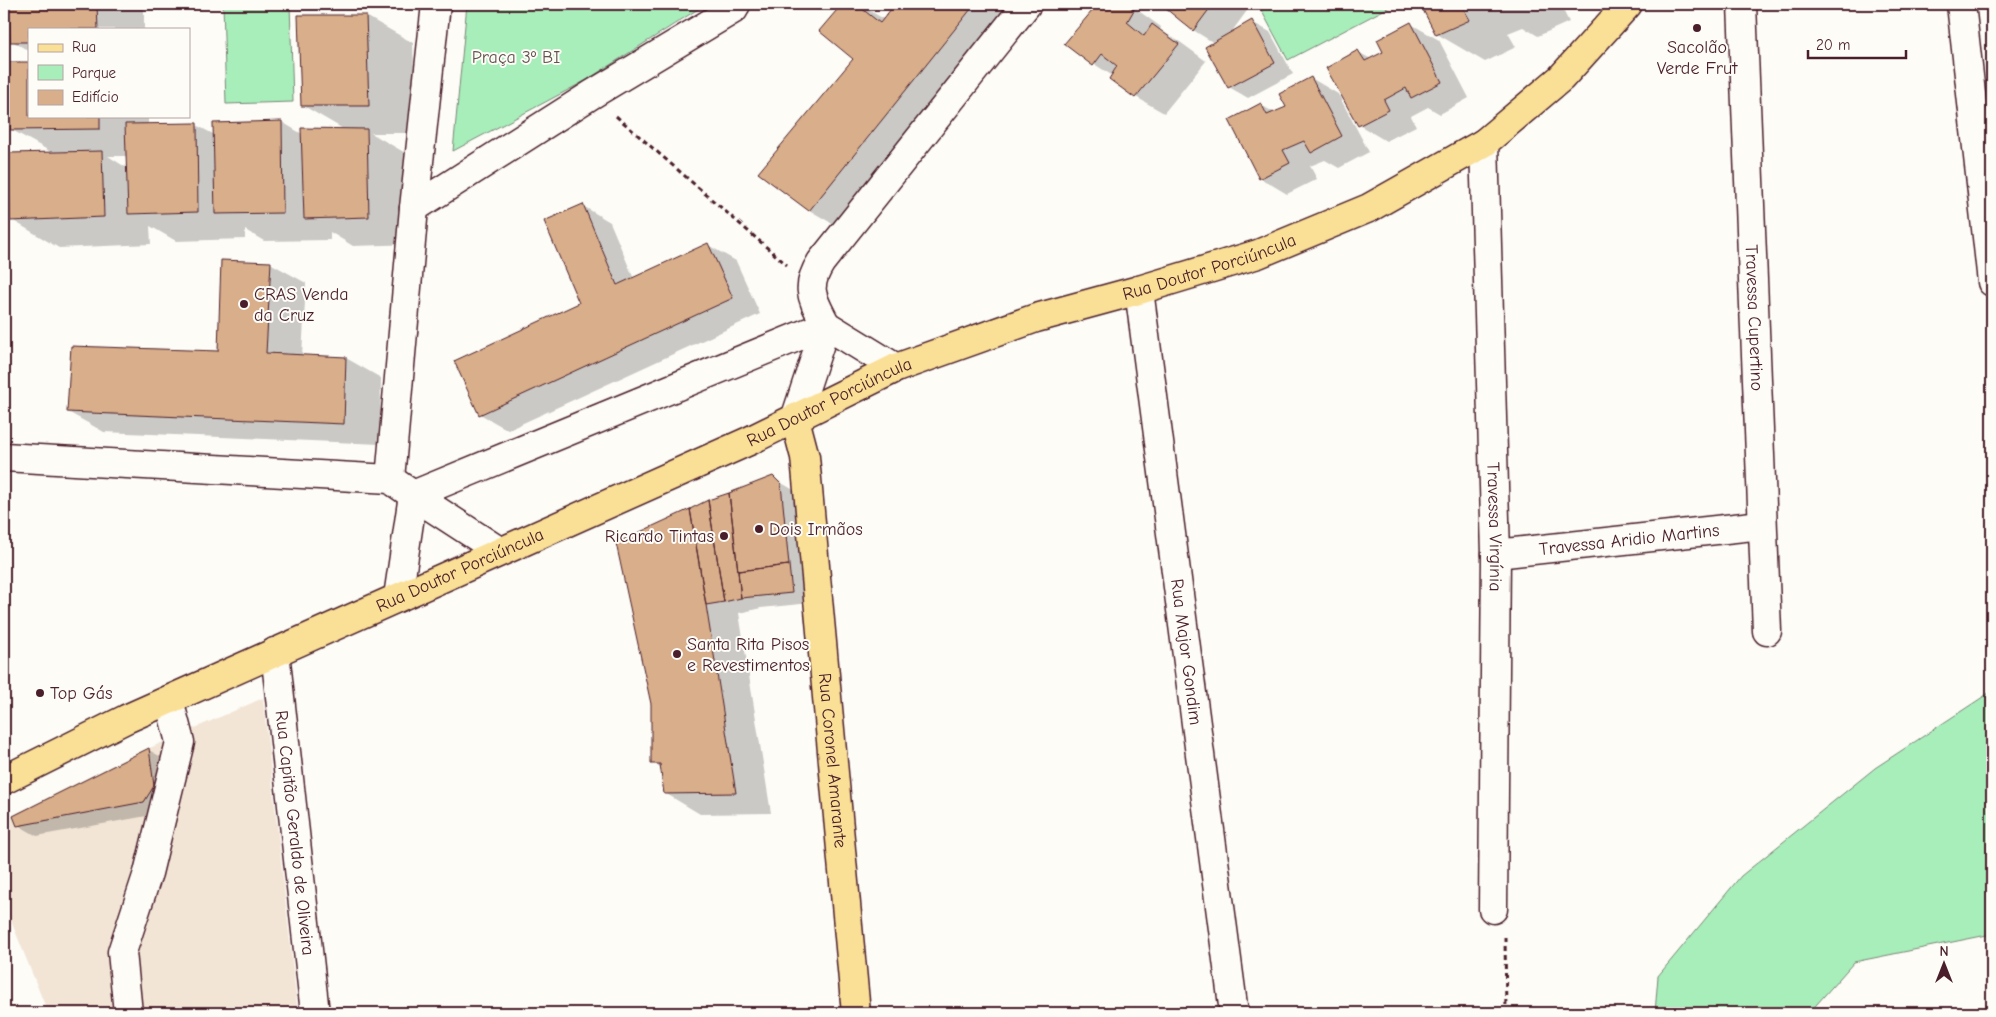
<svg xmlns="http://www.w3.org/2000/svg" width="1996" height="1017" viewBox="0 0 1996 1017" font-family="'Comic Neue',sans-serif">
	<rect width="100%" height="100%" fill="#fdfcf7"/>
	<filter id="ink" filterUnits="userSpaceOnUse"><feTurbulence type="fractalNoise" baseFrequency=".02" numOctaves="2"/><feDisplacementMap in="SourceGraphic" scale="10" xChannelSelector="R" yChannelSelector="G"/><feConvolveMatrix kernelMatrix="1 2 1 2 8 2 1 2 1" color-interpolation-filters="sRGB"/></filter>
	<g filter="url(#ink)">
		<path fill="#f2e5d6" d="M 263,698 L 298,1013 L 48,1013 L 4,903 L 4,822 L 17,813 L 127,758 Z"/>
		<path fill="#a8eebb" stroke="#798673" d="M 223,4 L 290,4 L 293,102 L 226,104 Z
			M 467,4 L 706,4 L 585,81 L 453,151 Z
			M 1258,4 L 1395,4 L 1288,60 Z
			M 1992,691 L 1992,934 L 1854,962 L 1809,1013 L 1655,1013 L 1658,976 L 1741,876 L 1875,768 Z"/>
		<path fill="#0003" fill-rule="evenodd" d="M 10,4 L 142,4 L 144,5 L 144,29 L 29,29 L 29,51 L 12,41 Z
			M 843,4 L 858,4 L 884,19 L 897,4 L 1001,4 L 1017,15 L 845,231 L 809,210 L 854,59 L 821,31 Z
			M 1100,4 L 1129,4 L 1161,27 L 1160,30 L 1180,42 L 1206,61 L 1164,113 L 1136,97 L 1111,78 L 1113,76 L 1094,64 L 1066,44 Z
			M 1164,4 L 1252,4 L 1230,34 L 1252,22 L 1270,32 L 1293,74 L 1248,98 L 1229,87 L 1214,43 L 1193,30 Z
			M 1422,4 L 1560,4 L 1569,22 L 1538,36 L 1523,27 L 1508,33 L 1516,47 L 1485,62 L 1437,34 Z
			M 300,16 L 366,16 L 413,43 L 416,133 L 371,133 L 414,158 L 416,244 L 353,246 L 330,232 L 330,240 L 264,241 L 245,230 L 245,239 L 176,241 L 150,226 L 151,244 L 59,248 L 12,220 L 53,153 L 12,130 L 29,116 L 148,116 L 148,125 L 196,125 L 215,135 L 282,122 L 302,134 L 345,130 L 302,105 ZM 108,156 L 127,156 L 127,168 L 119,163 Z
			M 1411,24 L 1439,40 L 1469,98 L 1440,114 L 1428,107 L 1411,116 L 1416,126 L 1386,141 L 1359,125 L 1358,52 L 1371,59 L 1385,53 Z
			M 1311,78 L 1338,94 L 1369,152 L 1339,168 L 1325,160 L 1310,166 L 1317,179 L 1287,194 L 1260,178 L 1261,105 L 1275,113 L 1287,108 Z
			M 583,206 L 610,222 L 634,279 L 708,245 L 736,261 L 760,314 L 508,430 L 480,414 L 580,304 Z
			M 270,263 L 306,283 L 302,356 L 346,358 L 381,378 L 380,444 L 104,432 L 68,412 L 219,353 Z
			M 773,478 L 792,489 L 800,496 L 811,603 L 761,608 L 739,613 L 771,813 L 700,814 L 665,793 L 662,768 L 653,763 L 690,510 Z
			M 149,750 L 168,761 L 163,813 L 37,836 L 18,825 Z"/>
		<path fill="#d9ae8a" stroke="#4a1f2b" d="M 9,4 L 97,4 L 98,29 L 29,29 L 29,42 L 10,42 Z
			M 842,4 L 856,4 L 880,23 L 895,4 L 975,4 L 809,211 L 758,173 L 853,59 L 819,31 Z
			M 1098,4 L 1126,4 L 1134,10 L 1127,22 L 1144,36 L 1152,24 L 1179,44 L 1135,98 L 1109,79 L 1117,66 L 1102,54 L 1093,66 L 1064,44 Z
			M 1169,4 L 1213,4 L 1193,31 L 1165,8 Z
			M 1420,4 L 1467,4 L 1462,6 L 1470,20 L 1436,35 Z
			M 1486,4 L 1502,4 L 1489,9 Z
			M 298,15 L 366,15 L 369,106 L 301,106 Z
			M 1252,20 L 1275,63 L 1228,88 L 1205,47 Z
			M 1411,22 L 1442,82 L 1411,98 L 1406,88 L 1384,100 L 1389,110 L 1358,126 L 1326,68 L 1358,50 L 1365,61 L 1383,52 L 1377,40 Z
			M 8,62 L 29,62 L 29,116 L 100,116 L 100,129 L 10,130 Z
			M 1311,77 L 1342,136 L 1311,153 L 1304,141 L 1283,150 L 1290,163 L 1259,179 L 1229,120 L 1261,103 L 1267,115 L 1286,107 L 1279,94 Z
			M 282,121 L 283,213 L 215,214 L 213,123 Z
			M 197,123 L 198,212 L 128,214 L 125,124 Z
			M 301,128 L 367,129 L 369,217 L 304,219 Z
			M 102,151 L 104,217 L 10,221 L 9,153 Z
			M 583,204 L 617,285 L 708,243 L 733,298 L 479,415 L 454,361 L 579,303 L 544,221 Z
			M 221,260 L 271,262 L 266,353 L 346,357 L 344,424 L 67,412 L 71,346 L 218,351 Z
			M 773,476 L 781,484 L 789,565 L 738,571 L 729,493 Z
			M 729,493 L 741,598 L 724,602 L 708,500 Z
			M 708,500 L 724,602 L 706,605 L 690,509 Z
			M 690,509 L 706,605 L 736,793 L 664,794 L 660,764 L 651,764 L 651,704 L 616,543 Z
			M 789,565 L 792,593 L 741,598 L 738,571 Z
			M 149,748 L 154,786 L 144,802 L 17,826 L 13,816 Z"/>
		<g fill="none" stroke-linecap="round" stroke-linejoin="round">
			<g stroke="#4a1f2b" stroke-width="31">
				<g id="minor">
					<path id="s1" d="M 1742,4 L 1767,631"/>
					<path d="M 1961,4 L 1992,282"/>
					<path id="s2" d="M 1484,143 L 1496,554 L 1493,909"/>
					<path d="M 414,208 L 591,95 L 734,9 L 736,4"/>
					<path id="s3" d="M 1139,290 L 1234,1013"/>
					<path d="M 795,419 L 826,325 L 896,368"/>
					<path d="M 4,457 L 390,479 L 413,495 L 826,325 C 813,299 804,289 821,262 L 1027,4"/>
					<path d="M 390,479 L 414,208 L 436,4"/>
					<path id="s4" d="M 1496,554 L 1762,525"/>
					<path d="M 398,597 L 413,495 L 499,551"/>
					<path id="s5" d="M 275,652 L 315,1013"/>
					<path d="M 128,1013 L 122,952 L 148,873 L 180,742 L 169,700"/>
				</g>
			</g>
			<g stroke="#4a1f2b" stroke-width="31">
				<g id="major">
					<path id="s6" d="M 795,419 L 805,457 L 856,1013"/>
					<path id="s7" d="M 4,780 L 126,719 L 749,441 L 896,368 L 1036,318 L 1139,290 L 1258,254 L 1369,208 L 1484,143 L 1561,78 L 1628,4"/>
				</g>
			</g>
			<path stroke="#4a1f2b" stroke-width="3" stroke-dasharray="5 4" stroke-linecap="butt" d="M 616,116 L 787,265
				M 1505,937 L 1506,1013"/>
			<use href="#minor" stroke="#fdfcf7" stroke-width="28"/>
			<use href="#major" stroke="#fadf96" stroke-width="28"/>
		</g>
	</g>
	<g fill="#4a1f2b" stroke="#fdfcf7" stroke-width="2">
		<circle cx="1697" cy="28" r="5"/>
		<circle cx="244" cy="304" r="5"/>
		<circle cx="759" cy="529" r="5"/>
		<circle cx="724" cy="536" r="5"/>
		<circle cx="677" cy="654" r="5"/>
		<circle cx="40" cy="693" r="5"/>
	</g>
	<g text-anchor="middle" stroke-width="4" stroke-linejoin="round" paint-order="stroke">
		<g font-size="18" fill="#4a1f2b" stroke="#fdfcf7" text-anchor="start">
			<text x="1697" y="53" text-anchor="middle">Sacolão<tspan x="1697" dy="21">Verde Frut</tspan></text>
			<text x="254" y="300">CRAS Venda<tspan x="254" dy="21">da Cruz</tspan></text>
			<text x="769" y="535">Dois Irmãos</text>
			<text x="714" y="542" text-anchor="end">Ricardo Tintas</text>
			<text x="687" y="650">Santa Rita Pisos<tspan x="687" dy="21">e Revestimentos</tspan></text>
			<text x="50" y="699">Top Gás</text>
		</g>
		<g font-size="18" fill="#62534f" stroke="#fdfcf7">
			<text x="516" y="63">Praça 3º BI</text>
		</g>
		<g font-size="18" fill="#4a1f2b" stroke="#fdfcf7">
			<text dy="6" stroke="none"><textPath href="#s7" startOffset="1312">Rua Doutor Porciúncula</textPath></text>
			<text dy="6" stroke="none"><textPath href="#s1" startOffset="314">Travessa Cupertino</textPath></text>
			<text dy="6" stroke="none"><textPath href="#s7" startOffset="908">Rua Doutor Porciúncula</textPath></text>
			<text dy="6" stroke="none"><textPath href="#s2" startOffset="384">Travessa Virgínia</textPath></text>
			<text dy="6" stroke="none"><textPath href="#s4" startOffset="134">Travessa Aridio Martins</textPath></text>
			<text dy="6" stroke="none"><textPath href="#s7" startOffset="502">Rua Doutor Porciúncula</textPath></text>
			<text dy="6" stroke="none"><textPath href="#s3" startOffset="365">Rua Major Gondim</textPath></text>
			<text dy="6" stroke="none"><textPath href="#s6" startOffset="344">Rua Coronel Amarante</textPath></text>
			<text dy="6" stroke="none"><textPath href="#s5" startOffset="182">Rua Capitão Geraldo de Oliveira</textPath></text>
		</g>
	</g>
	<rect width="1996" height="1017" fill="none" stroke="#fdfcf7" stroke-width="20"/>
	<rect x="10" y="10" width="1976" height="997" fill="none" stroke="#4a1f2b" stroke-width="2" filter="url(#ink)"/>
	<rect x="28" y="28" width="162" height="90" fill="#fdfcf7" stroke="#b5a4a5"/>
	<rect x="38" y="44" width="25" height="8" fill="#fadf96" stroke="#b5a4a5"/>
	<text x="72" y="52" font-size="15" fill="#4a1f2b">Rua</text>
	<rect x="38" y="65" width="25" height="15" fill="#a8eebb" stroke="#b5a4a5"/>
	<text x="72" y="78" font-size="15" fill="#4a1f2b">Parque</text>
	<rect x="38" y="90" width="25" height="15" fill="#d9ae8a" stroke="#b5a4a5"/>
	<text x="72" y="102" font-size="15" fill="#4a1f2b">Edifício</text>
	<g transform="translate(1944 964)" stroke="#fdfcf7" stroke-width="4" paint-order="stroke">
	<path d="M0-4L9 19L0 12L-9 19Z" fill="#4a1f2b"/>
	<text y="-8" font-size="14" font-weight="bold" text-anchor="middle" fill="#4a1f2b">N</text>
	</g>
	<path d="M1808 50v8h98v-8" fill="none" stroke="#4a1f2b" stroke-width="2.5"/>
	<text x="1816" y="50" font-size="15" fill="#4a1f2b" stroke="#fdfcf7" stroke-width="4" paint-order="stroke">20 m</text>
</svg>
